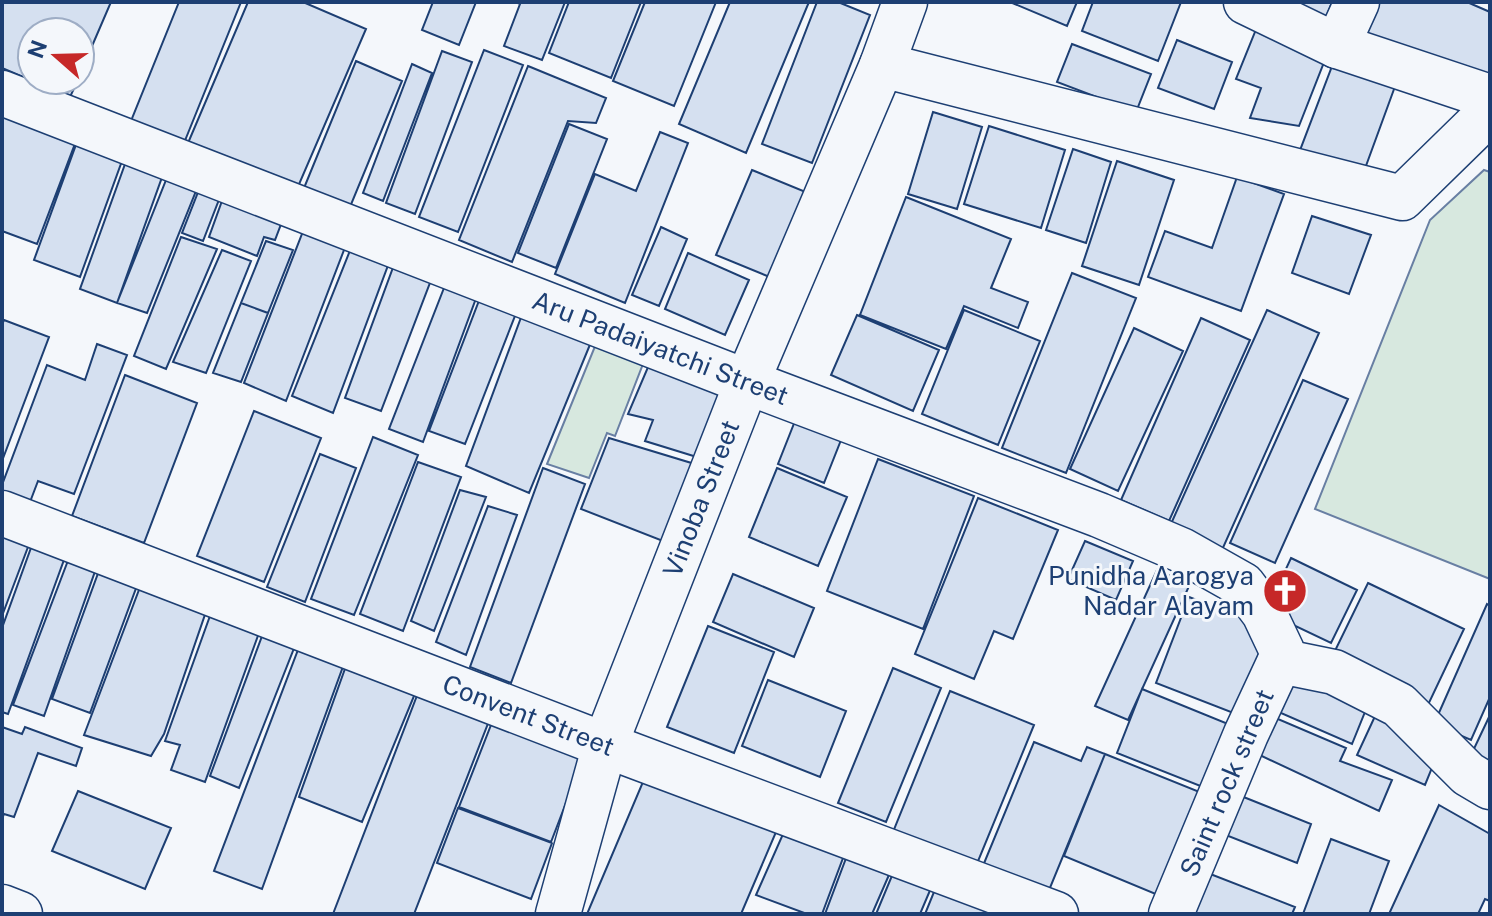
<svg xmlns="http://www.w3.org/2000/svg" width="1492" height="916" viewBox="0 0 1492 916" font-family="'Public Sans',sans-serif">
	<rect width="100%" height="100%" fill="#f4f7fb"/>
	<path fill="#d7e8df" stroke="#687fa3" stroke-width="2" d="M 1484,170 L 1490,172 L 1490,579 L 1315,509 L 1430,220 Z
		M 600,334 L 648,351 L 615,436 L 607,433 L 589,478 L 547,464 Z"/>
	<path fill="#d5e0f0" stroke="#1d3f73" stroke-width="2" d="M 3,2 L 111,2 L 80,74 L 80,32 L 32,32 L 32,80 L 78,80 L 70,97 L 2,68 Z
		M 179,2 L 241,2 L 184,143 L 131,121 Z
		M 248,2 L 303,2 L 366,29 L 297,189 L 188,143 Z
		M 433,2 L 476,2 L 459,45 L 422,30 Z
		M 516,2 L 565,2 L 542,60 L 504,46 L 520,4 Z
		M 569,2 L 641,2 L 611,78 L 549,53 Z
		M 645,2 L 716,2 L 674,106 L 613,81 Z
		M 730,2 L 809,2 L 746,153 L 679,124 Z
		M 817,2 L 838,2 L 870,15 L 812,163 L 762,144 Z
		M 1010,2 L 1077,2 L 1067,26 Z
		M 1093,2 L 1181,2 L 1158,61 L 1082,31 Z
		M 1264,2 L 1332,2 L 1322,28 Z
		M 1380,2 L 1467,2 L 1490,12 L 1490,77 L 1364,36 Z
		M 1257,27 L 1328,52 L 1299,126 L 1250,118 L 1261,88 L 1236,79 Z
		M 1177,40 L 1232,62 L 1214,109 L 1158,88 Z
		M 1072,44 L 1151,74 L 1136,112 L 1057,82 Z
		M 484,50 L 523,65 L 458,232 L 419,217 Z
		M 442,51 L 472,62 L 415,214 L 386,203 Z
		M 356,61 L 402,81 L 350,207 L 304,188 Z
		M 1334,61 L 1397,81 L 1363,174 L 1299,153 Z
		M 412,64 L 432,73 L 383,201 L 363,193 Z
		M 528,66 L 606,98 L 596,123 L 568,121 L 512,262 L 459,240 Z
		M 6,105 L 79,133 L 37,244 L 2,231 L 2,117 Z
		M 933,112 L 982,127 L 957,209 L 908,194 Z
		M 569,124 L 607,139 L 556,268 L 518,253 Z
		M 989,126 L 1065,150 L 1041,228 L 964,204 Z
		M 81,131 L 127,147 L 80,277 L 34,260 Z
		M 660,132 L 688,143 L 625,303 L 555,274 L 595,174 L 636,191 Z
		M 1073,149 L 1111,162 L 1086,243 L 1046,230 Z
		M 129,153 L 166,166 L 117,303 L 80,289 Z
		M 1117,161 L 1174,180 L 1139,285 L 1082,266 Z
		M 172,165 L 202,176 L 147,313 L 117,303 Z
		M 752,170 L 813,195 L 777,280 L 716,255 Z
		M 204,177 L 225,184 L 203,241 L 182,233 Z
		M 1237,177 L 1284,194 L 1241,311 L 1148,277 L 1165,231 L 1212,248 Z
		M 227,187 L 286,211 L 275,240 L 264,237 L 257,256 L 209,237 Z
		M 906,197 L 1011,239 L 991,288 L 1028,302 L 1018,328 L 964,306 L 946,349 L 860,315 Z
		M 1312,216 L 1371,235 L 1349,294 L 1292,273 Z
		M 307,221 L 349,237 L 286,401 L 244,383 Z
		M 661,227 L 687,239 L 659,306 L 632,295 Z
		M 181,237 L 217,249 L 166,369 L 134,356 Z
		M 355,238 L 393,252 L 333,413 L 292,396 Z
		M 266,241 L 293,250 L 268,313 L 241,303 Z
		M 222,250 L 251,261 L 206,373 L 173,362 Z
		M 688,253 L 749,280 L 725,335 L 665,309 Z
		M 398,254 L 436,267 L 381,411 L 345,398 Z
		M 451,270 L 482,282 L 423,442 L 389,429 Z
		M 1072,273 L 1136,298 L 1066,473 L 1002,448 Z
		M 485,285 L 522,298 L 465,444 L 429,431 Z
		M 241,303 L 268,313 L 241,382 L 213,373 Z
		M 526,304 L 596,330 L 529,493 L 466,466 Z
		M 964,310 L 1040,341 L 998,445 L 922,414 Z
		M 1267,310 L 1319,333 L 1222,550 L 1170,526 Z
		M 857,315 L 939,350 L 913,411 L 831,375 Z
		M 1201,318 L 1250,340 L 1169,521 L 1121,500 Z
		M 4,320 L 49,337 L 2,461 L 2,325 Z
		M 1134,328 L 1183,351 L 1118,491 L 1070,469 Z
		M 97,344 L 127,355 L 74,494 L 38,481 L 30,502 L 2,491 L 2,485 L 47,365 L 85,380 Z
		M 654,353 L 734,383 L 700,458 L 645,441 L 653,420 L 628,414 Z
		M 125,375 L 197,403 L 144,543 L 72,516 Z
		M 1303,380 L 1348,399 L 1275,563 L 1230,543 Z
		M 254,411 L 321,438 L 264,582 L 197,556 Z
		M 795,421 L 841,440 L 824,483 L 778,464 Z
		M 373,437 L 418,455 L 354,615 L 311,599 Z
		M 609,438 L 698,465 L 668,543 L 581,509 Z
		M 320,454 L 356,468 L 305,602 L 267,587 Z
		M 878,459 L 974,496 L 923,629 L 827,591 Z
		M 418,462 L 461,477 L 403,631 L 360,614 Z
		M 543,468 L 585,484 L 511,683 L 470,667 Z
		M 777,468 L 847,497 L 818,566 L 749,537 Z
		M 460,490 L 486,497 L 434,631 L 411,621 Z
		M 978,498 L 1058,530 L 1013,639 L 994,631 L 974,679 L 915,654 Z
		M 488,506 L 517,515 L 466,655 L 436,642 Z
		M 2,519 L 34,531 L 2,616 Z
		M 36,534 L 69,546 L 8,714 L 2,712 L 2,628 Z
		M 1085,541 L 1133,561 L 1116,600 L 1068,579 Z
		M 72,550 L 99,560 L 44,716 L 13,705 Z
		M 104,557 L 142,572 L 90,713 L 52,699 Z
		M 1291,558 L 1357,590 L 1331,643 L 1266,612 Z
		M 1157,570 L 1190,584 L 1128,720 L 1095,706 Z
		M 145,574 L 211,597 L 164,734 L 151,756 L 84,735 Z
		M 733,574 L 814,608 L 794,657 L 713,622 Z
		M 1368,583 L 1464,629 L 1427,707 L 1330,661 Z
		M 1189,597 L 1269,628 L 1236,714 L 1156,683 Z
		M 215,602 L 264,619 L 205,782 L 171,770 L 180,745 L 165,741 Z
		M 1487,604 L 1490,606 L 1490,697 L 1471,740 L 1434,724 Z
		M 268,620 L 300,633 L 239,788 L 210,776 Z
		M 708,626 L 774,652 L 734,753 L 667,727 Z
		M 304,634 L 349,650 L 262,889 L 214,871 Z
		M 351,652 L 421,679 L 362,822 L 299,797 Z
		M 893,668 L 941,688 L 886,822 L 838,803 Z
		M 1290,670 L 1371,697 L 1352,744 L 1274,710 Z
		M 423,680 L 494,708 L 414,914 L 333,914 Z
		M 768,680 L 846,711 L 820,777 L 742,746 Z
		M 1142,689 L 1238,728 L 1213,791 L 1117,753 Z
		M 950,691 L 1034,725 L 974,871 L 891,837 Z
		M 498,707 L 589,743 L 551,842 L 459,807 Z
		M 1264,713 L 1346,748 L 1340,761 L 1392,780 L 1379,811 L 1249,750 Z
		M 1376,714 L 1438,753 L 1425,785 L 1357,755 Z
		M 1490,715 L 1490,764 L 1471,755 Z
		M 2,727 L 22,734 L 25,727 L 82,748 L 76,766 L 38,753 L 14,817 L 4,814 L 2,819 Z
		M 1034,742 L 1081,761 L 1087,747 L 1105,754 L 1045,900 L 980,873 Z
		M 1105,754 L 1212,797 L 1170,900 L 1064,856 Z
		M 648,770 L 779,825 L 741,914 L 587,914 Z
		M 78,791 L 171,828 L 145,889 L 52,851 Z
		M 1231,792 L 1311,824 L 1297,863 L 1218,832 Z
		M 1439,805 L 1490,834 L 1490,901 L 1485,899 L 1478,914 L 1389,914 Z
		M 458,808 L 552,843 L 531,899 L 437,863 Z
		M 787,825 L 846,850 L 822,914 L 807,914 L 756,895 Z
		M 1331,839 L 1389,861 L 1369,914 L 1303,914 Z
		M 848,853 L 892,868 L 872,914 L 825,914 Z
		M 896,866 L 934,881 L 920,914 L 876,914 Z
		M 1200,870 L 1295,907 L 1292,914 L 1183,914 Z
		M 938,882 L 1016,914 L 925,914 Z"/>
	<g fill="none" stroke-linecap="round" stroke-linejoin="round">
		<g stroke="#1d3f73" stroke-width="47">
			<g id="street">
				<path d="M 1246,2 L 1337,46 L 1490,97"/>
				<path d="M 1337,46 L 1357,2"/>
				<path d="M 882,65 L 1402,198 L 1490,112"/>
				<path id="s1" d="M 2,93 L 747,382 L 1099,515 L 1181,550 L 1243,585 L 1264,613 L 1282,651 L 1280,661 L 1246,734 L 1171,914"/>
				<path id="s2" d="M 2,513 L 605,745 L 1056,914"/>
				<path d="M 1280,661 L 1334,672 L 1399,705 L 1468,774 L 1490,787"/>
				<path d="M 2,907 L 20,914"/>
				<path id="s3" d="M 558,914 L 605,745 L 747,382 L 882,65 L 905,2"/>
			</g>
		</g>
		<use href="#street" stroke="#f4f7fb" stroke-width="44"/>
	</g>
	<defs>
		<g id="church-disc" transform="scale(2.3)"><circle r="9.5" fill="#c62828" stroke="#f4f7fb"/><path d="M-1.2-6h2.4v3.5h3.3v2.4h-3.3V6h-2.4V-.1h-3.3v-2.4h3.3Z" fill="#fff"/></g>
	</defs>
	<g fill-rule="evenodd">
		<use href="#church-disc" x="1285" y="591"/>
	</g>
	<g text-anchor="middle" stroke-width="6" stroke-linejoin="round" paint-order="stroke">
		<g font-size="26" fill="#1d3f73" stroke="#f4f7fb">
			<text dy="9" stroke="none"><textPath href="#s1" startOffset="706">Aru Padaiyatchi Street</textPath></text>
			<text dy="9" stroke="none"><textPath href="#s3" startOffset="440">Vinoba Street</textPath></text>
			<text dy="9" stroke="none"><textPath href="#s2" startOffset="564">Convent Street</textPath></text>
			<text transform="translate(1227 783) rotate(-67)" y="9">Saint rock street</text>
		</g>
		<g font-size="26" fill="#1d3f73" stroke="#f4f7fb" text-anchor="end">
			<text x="1254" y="585">Punidha Aarogya<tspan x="1254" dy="30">Nadar Alayam</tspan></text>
		</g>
	</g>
	<rect width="1492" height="916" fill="none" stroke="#1d3f73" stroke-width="8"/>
	<g transform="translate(56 56) rotate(290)"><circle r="38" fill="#f4f7fb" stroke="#9eadc5" stroke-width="2"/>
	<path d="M0-6L14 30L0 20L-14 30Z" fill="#c62828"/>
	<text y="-12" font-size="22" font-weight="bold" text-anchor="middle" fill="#1d3f73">N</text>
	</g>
</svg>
